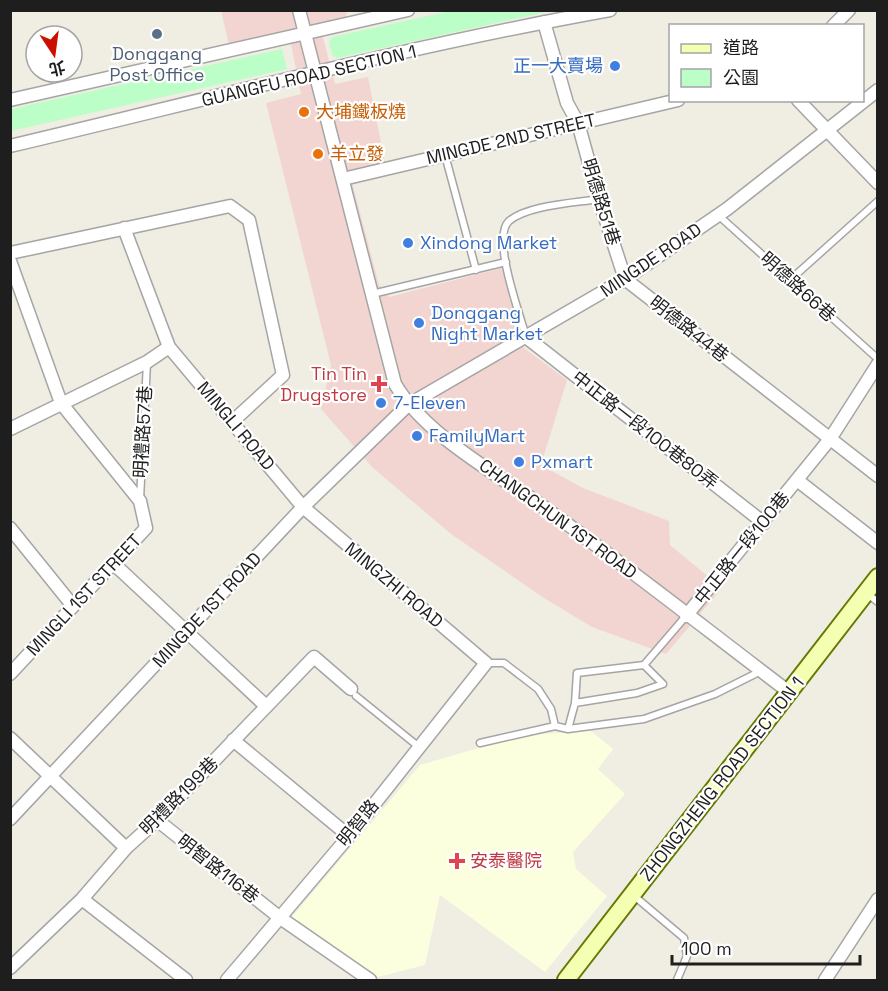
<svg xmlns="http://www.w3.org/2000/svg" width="888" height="991" viewBox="0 0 888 991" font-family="'Space Grotesk','Noto Sans TC',sans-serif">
	<rect width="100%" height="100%" fill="#f0ede3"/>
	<path fill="#f2d5d1" d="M 221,11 L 347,11 L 346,18 L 320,26 L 335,84 L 368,77 L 387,173 L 352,182 L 379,285 L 389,297 L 502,268 L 524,348 L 567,380 L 541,465 L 583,488 L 669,521 L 670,545 L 722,588 L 666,654 L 592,627 L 544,598 L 451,534 L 372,467 L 321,409 L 331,365 L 266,103 L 301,94 L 289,34 L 230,49 Z"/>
	<path fill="#fcffdd" d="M 591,731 L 613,749 L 598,769 L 625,794 L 573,852 L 576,869 L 607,896 L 545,972 L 440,895 L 425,965 L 378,977 L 292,917 L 420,765 L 523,735 Z"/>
	<path fill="#bcfec7" d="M 450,11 L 551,11 L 337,58 L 332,55 L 329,42 L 332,37 Z
		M 282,49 L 287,69 L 11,131 L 11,109 Z"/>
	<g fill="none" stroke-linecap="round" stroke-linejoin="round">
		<g stroke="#a5a5a5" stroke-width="9">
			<path id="service" d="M 445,155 L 476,270
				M 718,215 L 878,359
				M 790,280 L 878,201
				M 372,294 L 506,262
				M 526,337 C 520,314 491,238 509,221 C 528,205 574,203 599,199
				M 140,499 L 147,363
				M 866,593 L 878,602
				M 486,663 L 504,663 L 538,689 L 551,709 L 555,726
				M 644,665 L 686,616
				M 356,696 L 419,747
				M 568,729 L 575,703 L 637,693 L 663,684 L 644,665 L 577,673 L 575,703
				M 480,743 L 555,726 L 568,729 L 644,719 L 715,694 L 761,671
				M 633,895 L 684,938 L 687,956 L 677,980"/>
		</g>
		<g stroke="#a5a5a5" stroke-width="15">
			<path id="minor" d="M 299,10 L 395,384 C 426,436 496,473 545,508 C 628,567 707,630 789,692
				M 544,22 L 567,103 L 578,123 L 599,199 L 625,279 L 878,476
				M 833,26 L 849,10
				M 10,100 L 408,10
				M 798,100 L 878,183
				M 10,146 C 209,99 408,46 610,10
				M 343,179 L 678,100
				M 124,228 L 169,347 L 303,507 L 486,663 L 349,836 L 227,980
				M 10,253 L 230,206 L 249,220 L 283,375 L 233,421
				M 10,261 L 61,403 L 140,501 L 146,528 L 10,674
				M 526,337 L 764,523
				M 10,429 L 147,362 L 169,347
				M 797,480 L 878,543
				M 10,528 L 73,606
				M 114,564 L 266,706
				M 686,616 L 830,439 L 878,364
				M 10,738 L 126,848
				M 233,740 L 349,836
				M 10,819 L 303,507 L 408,405 L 625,279 L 727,209 L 878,90
				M 157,820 L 279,917 L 370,980
				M 82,899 L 186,980
				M 10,968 L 82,899 L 126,848 L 157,820 L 314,657 L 351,689
				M 825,980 L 878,899"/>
		</g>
		<g stroke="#637a00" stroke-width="20">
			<path id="secondary" d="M 566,980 L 878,577"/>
		</g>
		<use href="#service" stroke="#fff" stroke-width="6"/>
		<use href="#minor" stroke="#fff" stroke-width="12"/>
		<use href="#secondary" stroke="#f5ffb2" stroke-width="16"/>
	</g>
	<circle fill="#5c6f8a" stroke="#fff" stroke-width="2" cx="157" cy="34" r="6"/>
	<g fill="#3f7fe0" stroke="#fff" stroke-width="2">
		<circle cx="615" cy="66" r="6"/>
		<circle cx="408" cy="243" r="6"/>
		<circle cx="419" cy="323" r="6"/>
		<circle cx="381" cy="403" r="6"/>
		<circle cx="417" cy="436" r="6"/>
		<circle cx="519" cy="462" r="6"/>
	</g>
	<g fill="#e8710a" stroke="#fff" stroke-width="2">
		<circle cx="304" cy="112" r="6"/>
		<circle cx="318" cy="154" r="6"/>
	</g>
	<g fill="#e0444e" stroke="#fff" stroke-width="2">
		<path d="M376 375h6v6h6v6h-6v6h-6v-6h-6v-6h6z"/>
		<path d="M454 852h6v6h6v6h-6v6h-6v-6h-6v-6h6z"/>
	</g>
	<g text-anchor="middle" stroke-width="4.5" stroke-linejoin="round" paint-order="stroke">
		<g font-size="18" fill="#4e5e75" stroke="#fff">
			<text x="157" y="60">Donggang<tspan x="157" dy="21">Post Office</tspan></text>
		</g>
		<g font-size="18" fill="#366cbe" stroke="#fff" text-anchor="start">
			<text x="603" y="72" text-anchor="end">正一大賣場</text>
			<text x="420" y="249">Xindong Market</text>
			<text x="431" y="319">Donggang<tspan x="431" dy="21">Night Market</tspan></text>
			<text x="393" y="409">7-Eleven</text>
			<text x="429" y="442">FamilyMart</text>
			<text x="531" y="468">Pxmart</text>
		</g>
		<g font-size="18" fill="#1e1e1e" stroke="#fff">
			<text transform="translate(309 76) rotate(-13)" y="6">GUANGFU ROAD SECTION 1</text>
			<text transform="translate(511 139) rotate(-13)" y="6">MINGDE 2ND STREET</text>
			<text transform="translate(601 202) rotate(73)" y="6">明德路51巷</text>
			<text transform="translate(651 260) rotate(-34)" y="6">MINGDE ROAD</text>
			<text transform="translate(798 287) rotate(42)" y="6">明德路66巷</text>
			<text transform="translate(689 329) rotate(38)" y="6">明德路44巷</text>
			<text transform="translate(236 426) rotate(50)" y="6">MINGLI ROAD</text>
			<text transform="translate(645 430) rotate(38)" y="6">中正路一段100巷80弄</text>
			<text transform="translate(143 432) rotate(-87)" y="6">明禮路57巷</text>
			<text transform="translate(558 519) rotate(36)" y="6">CHANGCHUN 1ST ROAD</text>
			<text transform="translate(742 548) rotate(-51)" y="6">中正路一段100巷</text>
			<text transform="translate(394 585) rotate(40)" y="6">MINGZHI ROAD</text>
			<text transform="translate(84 595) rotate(-47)" y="6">MINGLI 1ST STREET</text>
			<text transform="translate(207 610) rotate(-47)" y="6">MINGDE 1ST ROAD</text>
			<text transform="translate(722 779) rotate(-52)" y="6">ZHONGZHENG ROAD SECTION 1</text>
			<text transform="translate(179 796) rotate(-45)" y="6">明禮路199巷</text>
			<text transform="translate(358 823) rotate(-51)" y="6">明智路</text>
			<text transform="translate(218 869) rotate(38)" y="6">明智路116巷</text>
		</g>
		<g font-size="18" fill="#c56008" stroke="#fff" text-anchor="start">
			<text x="316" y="118">大埔鐵板燒</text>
			<text x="330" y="160">羊立發</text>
		</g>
		<g font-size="18" fill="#be3a42" stroke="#fff" text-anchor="end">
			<text x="367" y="380">Tin Tin<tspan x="367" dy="21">Drugstore</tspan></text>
			<text x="470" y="867" text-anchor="start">安泰醫院</text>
		</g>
	</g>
	<rect width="888" height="991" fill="none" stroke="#1e1e1e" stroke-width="24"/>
	<rect x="669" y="24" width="195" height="78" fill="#ffffff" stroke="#a5a5a5" stroke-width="1.5"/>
	<rect x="681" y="44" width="30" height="9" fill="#f5ffb2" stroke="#a5a5a5" stroke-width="1.5"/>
	<text x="723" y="54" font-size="18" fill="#1e1e1e">道路</text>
	<rect x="681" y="69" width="30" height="18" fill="#bcfec7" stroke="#a5a5a5" stroke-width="1.5"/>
	<text x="723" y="84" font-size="18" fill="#1e1e1e">公園</text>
	<g transform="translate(54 54) rotate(167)"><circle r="28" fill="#ffffff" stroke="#a5a5a5" stroke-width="1.5"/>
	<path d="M0-4.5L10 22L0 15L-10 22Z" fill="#cc1000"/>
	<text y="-9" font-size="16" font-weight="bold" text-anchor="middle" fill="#1e1e1e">北</text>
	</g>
	<path d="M672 955v9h188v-9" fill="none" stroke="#1e1e1e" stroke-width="3"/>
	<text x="681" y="955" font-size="18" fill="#1e1e1e" stroke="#ffffff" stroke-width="4.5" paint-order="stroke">100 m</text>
</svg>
